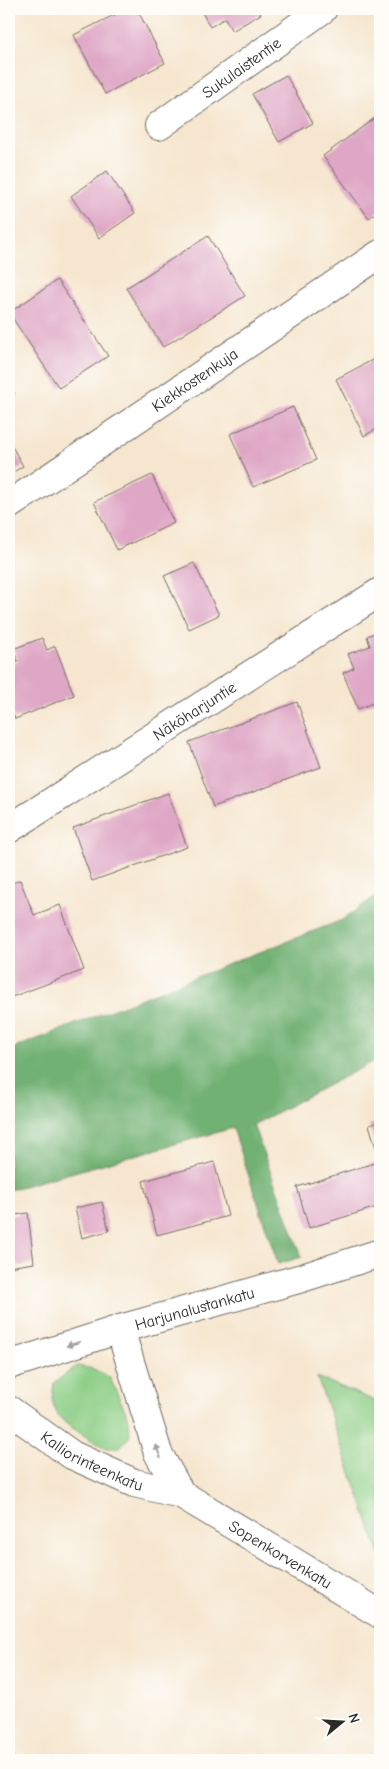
<svg xmlns="http://www.w3.org/2000/svg" width="389" height="1769" viewBox="0 0 389 1769" font-family="'Comic Neue',sans-serif">
	<rect width="100%" height="100%" fill="#fdfcf7"/>
	<filter id="ink" filterUnits="userSpaceOnUse"><feTurbulence type="fractalNoise" baseFrequency=".02" numOctaves="2"/><feDisplacementMap in="SourceGraphic" scale="10" xChannelSelector="R" yChannelSelector="G"/><feConvolveMatrix kernelMatrix="1 2 1 2 8 2 1 2 1" color-interpolation-filters="sRGB"/></filter>
	<filter id="wash" filterUnits="userSpaceOnUse"><feTurbulence type="fractalNoise" baseFrequency=".0096" numOctaves="4" result="noise"/><feDisplacementMap in="SourceGraphic" scale="20" xChannelSelector="R" yChannelSelector="G"/><feGaussianBlur stdDeviation="1.12" result="paint"/><feColorMatrix in="noise" values="0 0 0 0 0 0 0 0 0 0 0 0 0 0 0 0 0 1.4 0 .05"/><feComposite in="paint" operator="in"/></filter>
	<g filter="url(#wash)">
		<rect width="100%" height="100%" fill="#f6e6cf"/>
		<path fill="#8cce86" stroke="#5c7c58" d="M 77,1366 L 94,1369 L 110,1378 L 129,1419 L 130,1436 L 119,1448 L 105,1448 L 70,1427 L 56,1414 L 52,1399 L 54,1383 Z
			M 317,1377 L 380,1403 L 380,1555 Z"/>
		<path fill="#71b173" stroke="#4e6e4f" d="M 380,893 L 380,1058 L 253,1125 L 302,1257 L 278,1264 L 233,1128 L 9,1190 L 9,1050 L 342,920 Z"/>
		<g id="blocks">
			<path fill="#dfa7c6" d="M 126,9 L 137,9 L 165,63 L 105,94 L 74,35 Z
				M 200,9 L 259,9 L 261,14 L 232,31 L 225,18 L 210,27 Z
				M 286,75 L 313,123 L 279,142 L 252,94 Z
				M 380,114 L 380,210 L 369,218 L 323,156 Z
				M 107,171 L 135,213 L 99,238 L 71,196 Z
				M 208,236 L 245,296 L 163,347 L 126,288 Z
				M 57,280 L 108,356 L 59,388 L 9,313 Z
				M 380,356 L 380,427 L 364,436 L 336,379 Z
				M 9,385 L 15,394 L 9,398 Z
				M 293,407 L 316,460 L 253,487 L 230,434 Z
				M 9,441 L 23,466 L 9,475 Z
				M 152,475 L 174,523 L 117,550 L 94,502 Z
				M 194,563 L 219,615 L 189,629 L 164,576 Z
				M 380,631 L 380,700 L 358,709 L 343,673 L 354,668 L 348,654 L 370,646 L 367,636 Z
				M 42,638 L 47,650 L 55,646 L 74,695 L 15,719 L 9,704 L 9,665 L 18,661 L 13,649 Z
				M 297,702 L 321,767 L 213,807 L 189,742 Z
				M 168,793 L 187,847 L 92,881 L 73,828 Z
				M 20,880 L 34,915 L 60,905 L 84,970 L 9,998 L 9,884 Z
				M 380,1122 L 380,1150 L 377,1151 L 369,1125 Z
				M 214,1162 L 228,1216 L 157,1235 L 143,1181 Z
				M 374,1163 L 380,1184 L 380,1206 L 309,1228 L 297,1187 Z
				M 102,1202 L 109,1231 L 82,1238 L 75,1208 Z
				M 28,1213 L 34,1263 L 9,1267 L 9,1216 Z"/>
		</g>
	</g>
	<g filter="url(#ink)">
		<use href="#blocks" fill-opacity="0" stroke="#726c64" stroke-width="1"/>
		<g fill="none" stroke-linecap="round" stroke-linejoin="round">
			<g stroke="#726c64" stroke-width="30">
				<g id="minor">
					<path id="s1" d="M 159,126 L 323,9"/>
					<path id="s2" d="M 9,505 L 380,254"/>
					<path id="s3" d="M 9,829 L 380,592"/>
					<path d="M 120,1329 L 158,1453 L 181,1494"/>
					<path id="s4" d="M 9,1365 L 120,1329 L 302,1278 L 380,1253"/>
					<path id="s5" d="M 9,1410 L 72,1455 L 134,1483 L 181,1494 L 380,1614"/>
				</g>
			</g>
			<use href="#minor" stroke="#fff" stroke-width="28"/>
		</g>
		<defs><path id="oneway-solid" d="M-6-.8H1V-3.2L6.5 0L1 3.2V.8H-6Z" transform="scale(1.25)"/></defs>
		<g fill="#a0a0a0">
			<use href="#oneway-solid" transform="translate(73 1344) rotate(162)"/>
			<use href="#oneway-solid" transform="translate(158 1451) rotate(-112)"/>
		</g>
	</g>
	<g text-anchor="middle" stroke-width="4.5" stroke-linejoin="round" paint-order="stroke">
		<g font-size="16" fill="#2b2b2b" stroke="#fdfcf7">
			<text dy="6" stroke="none"><textPath href="#s1" startOffset="101">Sukulaistentie</textPath></text>
			<text dy="6" stroke="none"><textPath href="#s2" startOffset="224">Kiekkostenkuja</textPath></text>
			<text dy="6" stroke="none"><textPath href="#s3" startOffset="220">Näköharjuntie</textPath></text>
			<text dy="6" stroke="none"><textPath href="#s4" startOffset="194">Harjunalustankatu</textPath></text>
			<text dy="6" stroke="none"><textPath href="#s5" startOffset="98">Kalliorinteenkatu</textPath></text>
			<text dy="6" stroke="none"><textPath href="#s5" startOffset="310">Sopenkorvenkatu</textPath></text>
		</g>
	</g>
	<rect width="389" height="1769" fill="none" stroke="#fdfcf7" stroke-width="30"/>
	<g transform="translate(342 1722) rotate(72)" stroke="#fdfcf7" stroke-width="4" paint-order="stroke">
	<path d="M0-4L9 19L0 12L-9 19Z" fill="#2b2b2b"/>
	<text y="-8" font-size="14" font-weight="bold" text-anchor="middle" fill="#2b2b2b">N</text>
	</g>
</svg>
